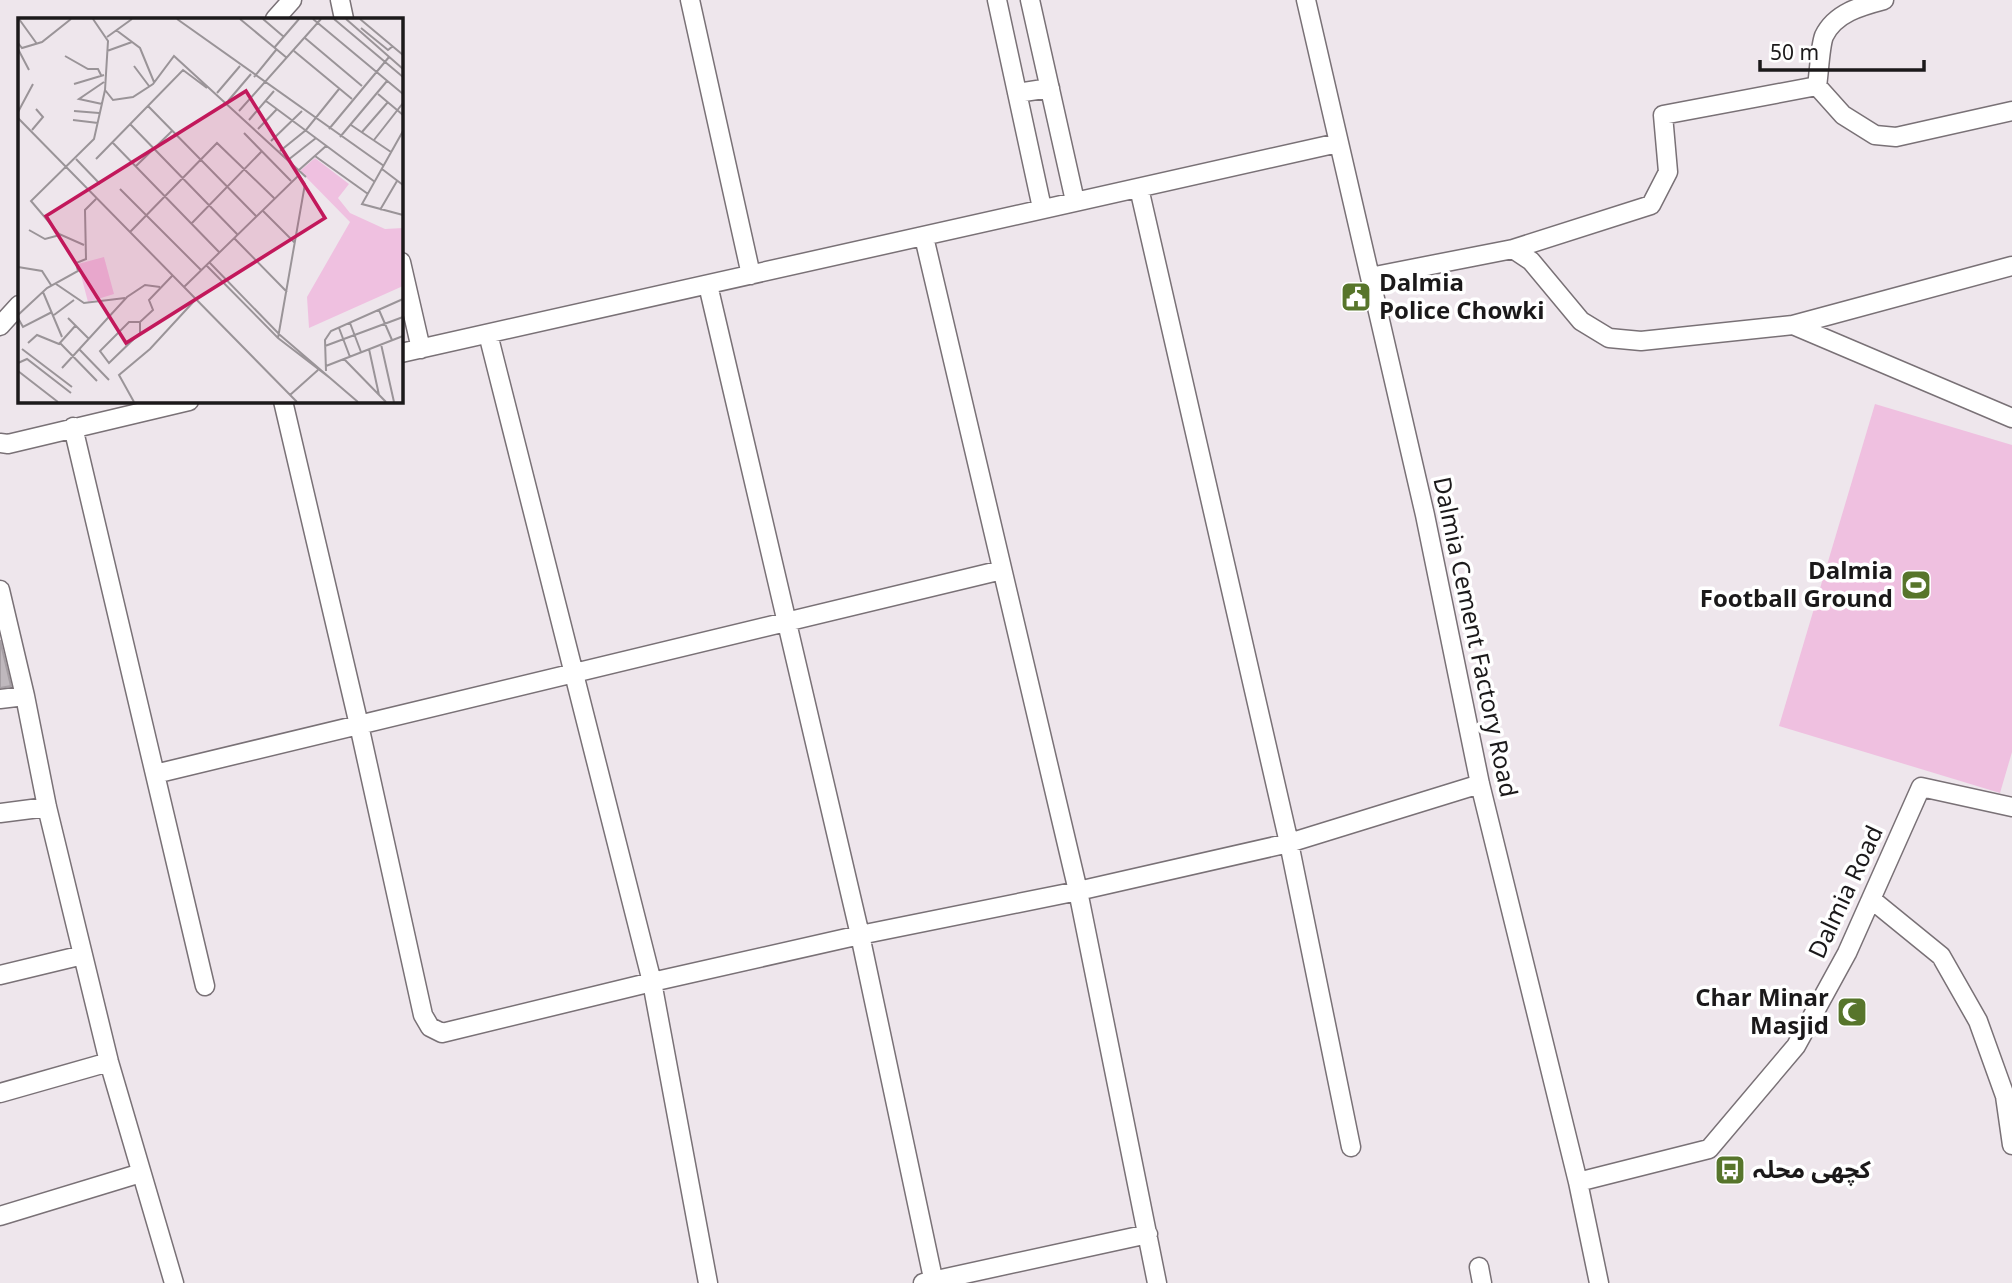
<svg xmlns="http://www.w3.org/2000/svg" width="2012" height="1283" viewBox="0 0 2012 1283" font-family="Georgia,'Noto Sans Arabic',serif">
	<rect width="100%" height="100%" fill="#eee6ec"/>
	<path fill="#efc0e0" d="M 1875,404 L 2012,445 L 2012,752 L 2000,793 L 1779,726 Z"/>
	<path fill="#bfb8bd" stroke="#a69fa4" stroke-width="2" d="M 0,640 L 11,686 L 0,688 Z"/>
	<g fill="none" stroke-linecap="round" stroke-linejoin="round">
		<g stroke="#797176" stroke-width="21">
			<path id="street" d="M 340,0 L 344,19
				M 690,0 L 751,275
				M 997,0 L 1042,208
				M 1030,0 L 1075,201
				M 1306,0 L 1425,515 L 1480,784 L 1578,1182 L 1599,1283
				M 1884,0 C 1861,6 1835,13 1824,36 C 1820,46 1819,74 1817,86 L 1843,115 L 1875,135 L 1896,137 L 2012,111
				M 275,19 L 292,0
				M 1017,93 L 1050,88
				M 1139,188 L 1289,843 L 1351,1147
				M 924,237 L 1078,891 L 1157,1283
				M 1513,249 L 1531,261 L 1581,321 L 1609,338 L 1641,341 L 1793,325 L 2012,266
				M 401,262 L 421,349
				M 1370,277 L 1513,249 L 1651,205 L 1668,172 L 1663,115 L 1817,86
				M 708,285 L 860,935 L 934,1283
				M 1793,325 L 2012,418
				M 0,326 L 19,305
				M 488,334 L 652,982 L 708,1283
				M 401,353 L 1338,143
				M 283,401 L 359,725 L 423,1015 L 430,1027 L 442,1033 L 652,982 L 860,935 L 1078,891 L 1289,843 L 1480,784
				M 73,427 L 205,986
				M 0,443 L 8,444 L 189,401
				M 0,590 L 25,696 L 47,807 L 109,1062 L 174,1283
				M 0,699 L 25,696
				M 155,774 L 1002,570
				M 0,813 L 47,807
				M 1871,899 L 1941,956 L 1978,1021 L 2005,1096 L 2012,1145
				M 0,975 L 83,955
				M 0,1093 L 109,1062
				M 1578,1182 L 1709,1149 L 1796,1046 L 1847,953 L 1921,787 L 2012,807
				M 0,1216 L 141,1173
				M 1479,1267 L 1482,1283
				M 923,1283 L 1148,1234"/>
		</g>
		<use href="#street" stroke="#fff" stroke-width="18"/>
	</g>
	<defs>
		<g id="civic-square" transform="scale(1.575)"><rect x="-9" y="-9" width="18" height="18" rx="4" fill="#57752b" stroke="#fff"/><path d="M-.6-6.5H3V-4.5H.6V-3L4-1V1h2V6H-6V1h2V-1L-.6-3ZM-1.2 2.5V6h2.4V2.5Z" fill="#fff"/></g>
		<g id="stadium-square" transform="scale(1.575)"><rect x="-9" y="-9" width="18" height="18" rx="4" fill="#57752b" stroke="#fff"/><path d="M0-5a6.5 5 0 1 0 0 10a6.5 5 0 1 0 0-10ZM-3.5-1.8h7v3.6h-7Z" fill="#fff"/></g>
		<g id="mosque-square" transform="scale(1.575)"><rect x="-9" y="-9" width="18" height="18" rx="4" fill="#57752b" stroke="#fff"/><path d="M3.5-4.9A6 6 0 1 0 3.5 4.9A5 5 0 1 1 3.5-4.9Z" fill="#fff"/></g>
		<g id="bus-square" transform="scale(1.575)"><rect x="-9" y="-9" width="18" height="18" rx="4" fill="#57752b" stroke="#fff"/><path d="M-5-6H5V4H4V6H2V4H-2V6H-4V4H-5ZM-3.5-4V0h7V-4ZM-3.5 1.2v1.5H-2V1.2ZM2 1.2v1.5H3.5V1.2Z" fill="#fff"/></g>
	</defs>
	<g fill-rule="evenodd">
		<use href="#civic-square" x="1356" y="297"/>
		<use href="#stadium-square" x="1916" y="585"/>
		<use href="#mosque-square" x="1852" y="1012"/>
		<use href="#bus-square" x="1730" y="1170"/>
	</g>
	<g text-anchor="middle" stroke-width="7" stroke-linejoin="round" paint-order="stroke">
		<g font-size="24" font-weight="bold" fill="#1b191a" stroke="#fff" text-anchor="start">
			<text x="1379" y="291">Dalmia<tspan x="1379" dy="28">Police Chowki</tspan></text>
			<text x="1893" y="579" text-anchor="end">Dalmia<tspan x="1893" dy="28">Football Ground</tspan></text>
			<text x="1829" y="1006" text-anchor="end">Char Minar<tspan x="1829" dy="28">Masjid</tspan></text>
			<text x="1753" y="1178">کچھی محلہ</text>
		</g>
		<g font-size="24" fill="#1b191a" stroke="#fff">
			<text transform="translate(1475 637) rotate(78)" y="8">Dalmia Cement Factory Road</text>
			<text transform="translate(1846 892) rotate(-65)" y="8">Dalmia Road</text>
		</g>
	</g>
	<g transform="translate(18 18)">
		<rect width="385" height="385" fill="#eee6ec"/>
		<path d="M 297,140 L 331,166 L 320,180 L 332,195 L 367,211 L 385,210 L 385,268 L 291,310 L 289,279 L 332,204 L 282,153 ZM 86,239 L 96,276 L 70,284 L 60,246 Z" fill="#efc0e0"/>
		<path fill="none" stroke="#9a9498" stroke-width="2" d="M 1,1 L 19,26M 159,1 L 366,148M 222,1 L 269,40M 245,1 L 266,19M 295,1 L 385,76M 316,1 L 385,59M 328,1 L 385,51M 342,1 L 385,37M 343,10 L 370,32 L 375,28M 98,12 L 122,30 L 136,64M 89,19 L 114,1M 287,20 L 344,68M 0,25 L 4,30 L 24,24 L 53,1M 256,30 L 281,1M 0,31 L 11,52M 89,33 L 114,24M 276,33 L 334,81M 47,38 L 70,51 L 80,51 L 83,57M 116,48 L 131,68M 236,59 L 258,32M 56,66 L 86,57M 87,72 L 95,82 L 115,79 L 135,66 L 156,38 L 288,159M 199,75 L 222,48M 360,76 L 385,97M 210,83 L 233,56M 248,83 L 357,164M 84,86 L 61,81 L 86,64M 130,88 L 238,198M 56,93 L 81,95M 221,93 L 303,1M 0,94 L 15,66M 0,100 L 279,384M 55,102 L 80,105M 231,102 L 256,73M 112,106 L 219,216M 333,107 L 373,134M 240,111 L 259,91M 311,111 L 371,39M 14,112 L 25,99 L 18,91M 385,113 L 344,186 L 385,197M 344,114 L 370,84M 226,115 L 273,163M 322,119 L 369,63M 356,122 L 385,85M 253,123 L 284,93M 94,124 L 201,234M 262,133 L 288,112 L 321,71M 297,138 L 350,176M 58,141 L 82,166M 78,141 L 165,52 L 189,70M 270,142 L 298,120M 117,149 L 154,113M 364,151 L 385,167M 281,152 L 308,128M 102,171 L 183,252M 244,192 L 277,225M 362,192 L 379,163M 173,206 L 244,133M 11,212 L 27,221 L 42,217M 112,214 L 199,125 L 256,180M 216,220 L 269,274M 66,227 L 41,216 L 13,183 L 76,121 L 87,72 L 90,23 L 75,1M 191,244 L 262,317 L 340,384M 188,247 L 260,320 L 312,360M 0,249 L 24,253 L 33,267M 38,266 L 66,285 L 107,280M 166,269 L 281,157 L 287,166 L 260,320M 25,274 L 44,319M 361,292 L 374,322M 0,297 L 29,270 L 60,253 L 58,245 L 68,241 L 67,192 L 78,181M 36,297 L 56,282M 0,300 L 5,309 L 34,294M 50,300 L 71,321M 122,304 L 122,315 L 91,345 L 82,333 L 111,304 L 122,304 L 135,292 L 131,282 L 154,258M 332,305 L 343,334M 321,310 L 332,339M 10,325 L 19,317 L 41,326 L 58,307M 42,325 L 79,363M 363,326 L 376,384M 307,328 L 385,299M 4,331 L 54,369M 61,331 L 91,362M 351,331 L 361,377M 326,341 L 368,384M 0,345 L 9,341 L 53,375M 308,348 L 385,318M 44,350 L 109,279 L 127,267 L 142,269M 0,353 L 40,384M 308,353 L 307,322 L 313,313 L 385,281M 272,377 L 300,352M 116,384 L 101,357 L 132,331 L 178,281"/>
		<path fill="#c2185b" fill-opacity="0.15" stroke="#c2185b" stroke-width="3.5" d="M 228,73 L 307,200 L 108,325 L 28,198 Z"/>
		<rect width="385" height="385" fill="none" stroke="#1b191a" stroke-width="3.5"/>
	</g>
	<path d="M1760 60v10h164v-10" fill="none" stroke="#1b191a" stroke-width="3.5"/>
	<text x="1770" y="60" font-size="21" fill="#1b191a" stroke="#ffffff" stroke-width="5" paint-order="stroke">50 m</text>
</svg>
